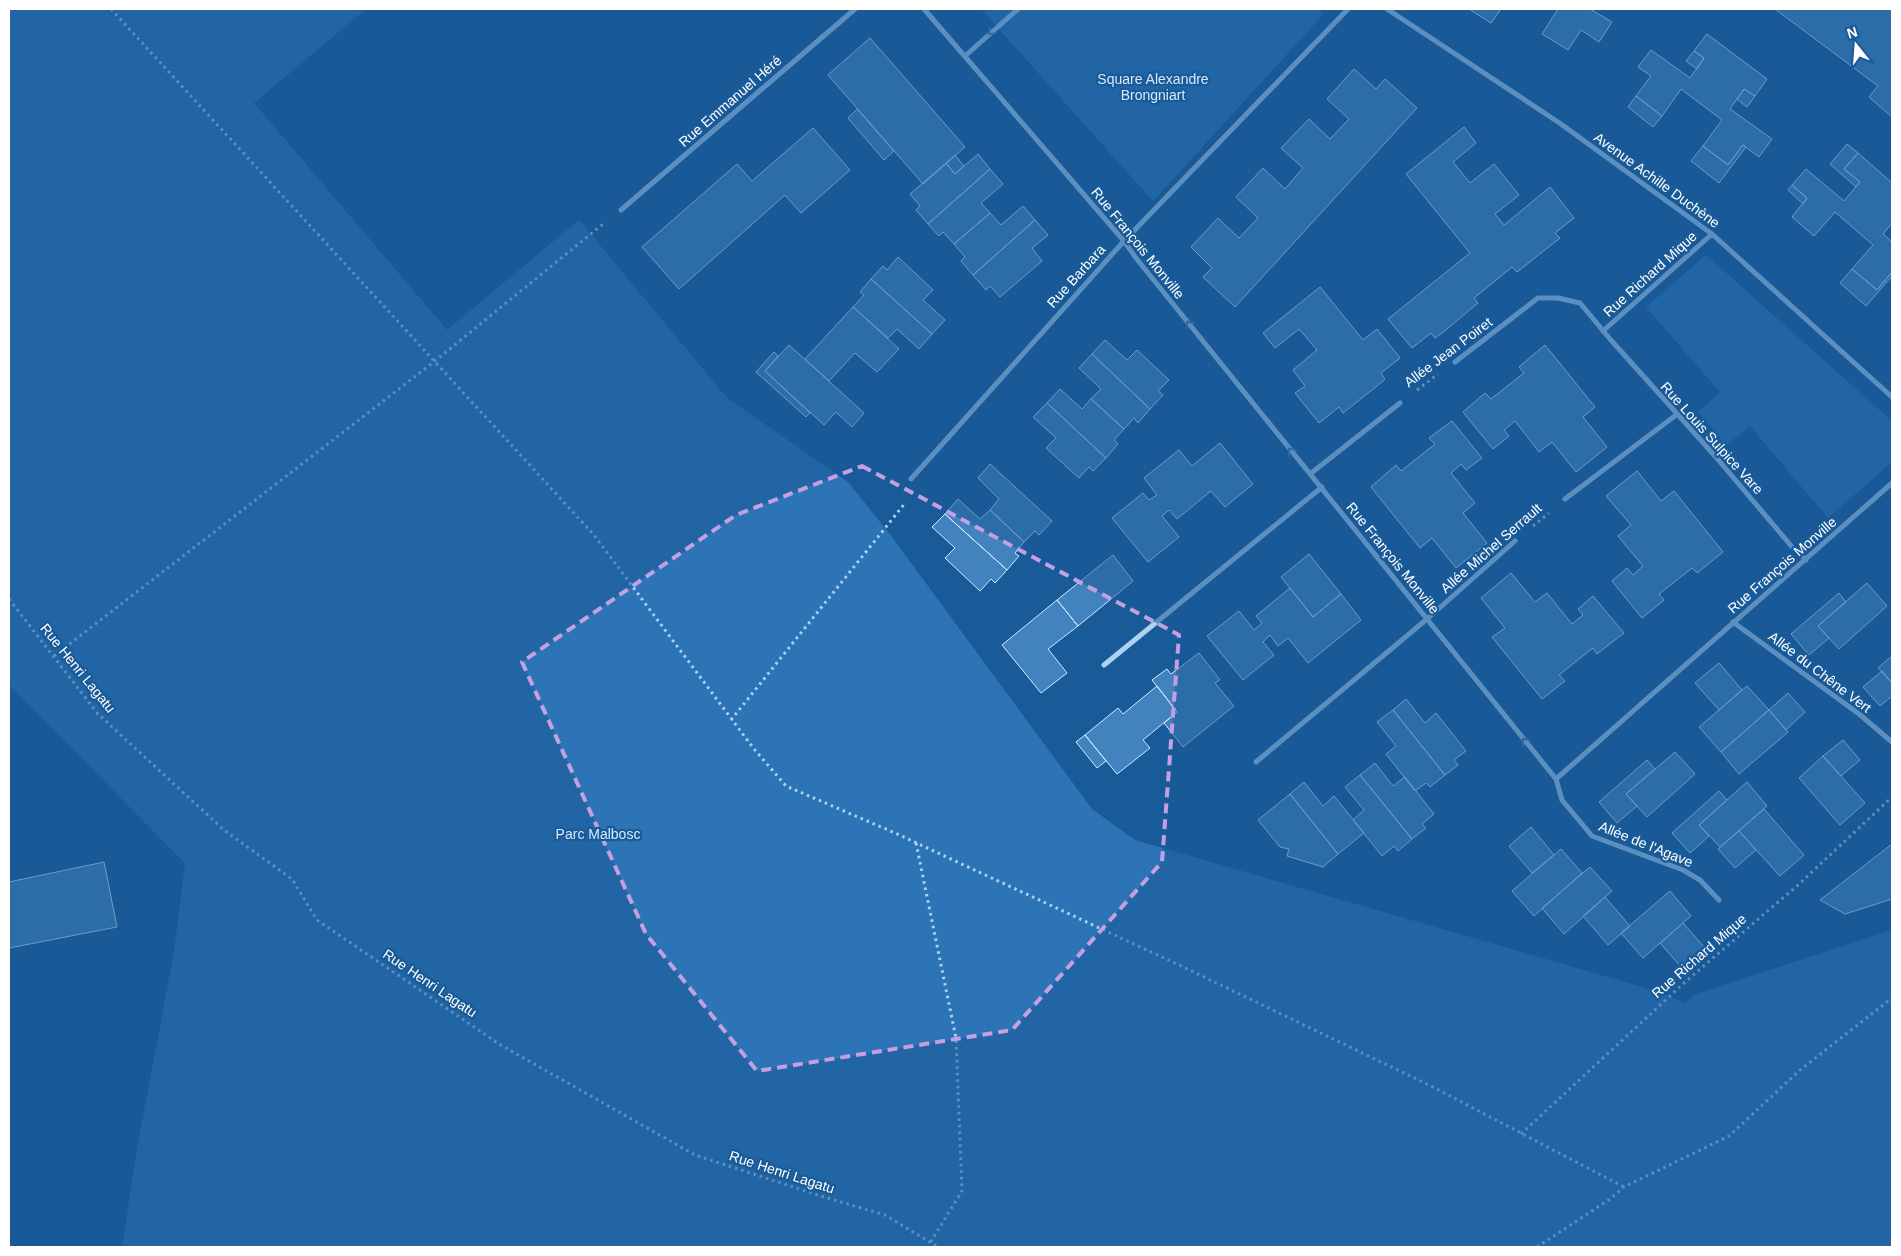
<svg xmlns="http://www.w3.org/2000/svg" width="1901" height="1256" viewBox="0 0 1901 1256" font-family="Helvetica,sans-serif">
	<rect width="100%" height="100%" fill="#195a98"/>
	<path fill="#2d74b6" d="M 9,9 L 366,9 L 254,103 L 447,330 L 579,220 L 727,398 L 848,482 L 889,533 L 1092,809 L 1135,840 L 1656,991 L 1684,1003 L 1696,994 L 1892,930 L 1892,1247 L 122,1247 L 137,1149 L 174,952 L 185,863 L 9,685 Z
		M 981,9 L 1321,9 L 1322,16 L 1153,201 Z
		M 1706,255 L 1892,421 L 1892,462 L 1828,518 L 1750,426 L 1726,445 L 1698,412 L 1720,392 L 1646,307 Z"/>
	<path fill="#4283bf" stroke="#d4e9fc" d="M 1469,9 L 1501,9 L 1491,23 Z
		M 1558,9 L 1590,9 L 1612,22 L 1599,42 L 1581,30 L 1568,50 L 1542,34 Z
		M 1775,9 L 1892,9 L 1892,117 L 1869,97 L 1878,86 Z
		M 1707,34 L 1767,79 L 1755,96 L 1744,89 L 1730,109 L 1772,139 L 1759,157 L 1743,145 L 1728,165 L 1703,146 L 1722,120 L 1681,89 L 1662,116 L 1636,96 L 1651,76 L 1638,67 L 1651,50 L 1690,78 L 1704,58 L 1694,51 Z
		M 870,38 L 965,147 L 923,184 L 828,75 Z
		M 1694,51 L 1704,58 L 1697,69 L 1686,61 Z
		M 1354,69 L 1376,89 L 1385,79 L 1417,108 L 1235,307 L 1203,277 L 1212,268 L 1191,247 L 1218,218 L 1239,238 L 1258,218 L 1236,197 L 1263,168 L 1285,189 L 1303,168 L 1281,148 L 1309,119 L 1330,139 L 1349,119 L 1327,99 Z
		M 1744,89 L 1755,96 L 1747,107 L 1737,99 Z
		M 1636,96 L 1662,116 L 1653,127 L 1628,107 Z
		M 857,109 L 894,151 L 884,160 L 848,118 Z
		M 1464,127 L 1476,143 L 1453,162 L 1470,183 L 1494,164 L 1519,195 L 1495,214 L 1504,225 L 1550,187 L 1574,218 L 1555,233 L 1560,238 L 1517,272 L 1512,267 L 1474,298 L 1478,303 L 1442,333 L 1435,338 L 1431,333 L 1412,348 L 1388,319 L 1470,253 L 1406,174 Z
		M 813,128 L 850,170 L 801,213 L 785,195 L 679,289 L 642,247 L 737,164 L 752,181 Z
		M 1847,144 L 1858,153 L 1844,169 L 1860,182 L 1856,187 L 1830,164 Z
		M 1743,145 L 1746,147 L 1719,183 L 1691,161 L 1703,146 L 1728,165 Z
		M 1858,153 L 1892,183 L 1892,223 L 1883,234 L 1892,242 L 1892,272 L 1877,290 L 1852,269 L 1873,245 L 1835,212 L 1814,236 L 1792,217 L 1807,198 L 1792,185 L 1806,169 L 1844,201 L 1860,182 L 1844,169 Z
		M 978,154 L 990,169 L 928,224 L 916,210 L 920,206 L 910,194 L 946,163 L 955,174 Z
		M 955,155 L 964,166 L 955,174 L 946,163 Z
		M 990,169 L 1003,184 L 981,203 L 990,213 L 954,244 L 943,232 L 939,236 L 928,224 Z
		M 1792,185 L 1807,198 L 1803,204 L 1788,190 Z
		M 1023,206 L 1035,220 L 973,275 L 961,261 L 965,257 L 954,244 L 990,213 L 1001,225 Z
		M 1035,220 L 1048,235 L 1032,248 L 1042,261 L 1000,297 L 990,286 L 986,290 L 973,275 Z
		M 898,257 L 933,290 L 923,300 L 945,320 L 932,334 L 871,279 L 883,266 L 887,270 Z
		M 1852,269 L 1877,290 L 1892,272 L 1892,276 L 1866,306 L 1840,283 Z
		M 871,279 L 932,334 L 919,349 L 897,329 L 888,338 L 853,307 L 864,295 L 860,292 Z
		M 1320,287 L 1363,340 L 1377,329 L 1400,358 L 1381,373 L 1385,379 L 1382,382 L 1343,413 L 1339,407 L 1319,423 L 1295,393 L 1305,386 L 1293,370 L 1317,350 L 1299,329 L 1275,348 L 1263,333 Z
		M 853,307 L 899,349 L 877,372 L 855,353 L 829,381 L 805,359 Z
		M 1105,340 L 1127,360 L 1137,350 L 1169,380 L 1158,391 L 1163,395 L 1150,409 L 1092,354 Z
		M 789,345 L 864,413 L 852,427 L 836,412 L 824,425 L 765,371 Z
		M 1545,345 L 1595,407 L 1583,417 L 1607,447 L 1576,472 L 1552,442 L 1539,452 L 1515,421 L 1504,430 L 1509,436 L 1493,449 L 1463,412 L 1485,393 L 1491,399 L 1524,373 L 1519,367 Z
		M 774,352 L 778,356 L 765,371 L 810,413 L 806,417 L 756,372 Z
		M 1092,354 L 1150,409 L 1138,423 L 1134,418 L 1124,429 L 1091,399 L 1101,389 L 1079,368 Z
		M 1060,389 L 1082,409 L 1091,399 L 1124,429 L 1114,440 L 1118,444 L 1106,458 L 1047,403 Z
		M 1047,403 L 1106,458 L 1093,471 L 1089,467 L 1079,478 L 1046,448 L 1056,438 L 1033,417 Z
		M 1452,421 L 1482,458 L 1466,470 L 1461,464 L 1451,473 L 1475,503 L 1463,513 L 1487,543 L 1456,568 L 1432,538 L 1420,548 L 1371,487 L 1396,465 L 1401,471 L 1435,444 L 1429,438 Z
		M 1220,443 L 1253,484 L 1225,507 L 1211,491 L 1177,519 L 1169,510 L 1162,516 L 1179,537 L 1148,562 L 1112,518 L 1143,493 L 1149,500 L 1157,495 L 1144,478 L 1179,450 L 1192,466 Z
		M 990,464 L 1052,521 L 1039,535 L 1035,531 L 1024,542 L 990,510 L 999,499 L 978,478 Z
		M 1637,471 L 1661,501 L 1674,491 L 1723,552 L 1697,573 L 1692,568 L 1659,594 L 1664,600 L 1642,618 L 1612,581 L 1627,568 L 1633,575 L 1643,566 L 1618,536 L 1631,525 L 1606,496 Z
		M 958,499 L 980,519 L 990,510 L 1024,542 L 1015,553 L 1019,556 L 1007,570 L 945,514 Z
		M 945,514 L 1007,570 L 995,583 L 991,579 L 980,591 L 945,558 L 955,548 L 932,527 Z
		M 1309,554 L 1341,594 L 1313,617 L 1281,577 Z
		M 1113,555 L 1133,581 L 1078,626 L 1057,600 Z
		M 1511,573 L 1535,602 L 1547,593 L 1572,624 L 1583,615 L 1578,609 L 1593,596 L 1624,633 L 1597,654 L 1593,648 L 1559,675 L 1565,681 L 1542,699 L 1492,637 L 1505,628 L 1481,598 Z
		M 1867,583 L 1887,606 L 1839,649 L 1818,626 Z
		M 1290,588 L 1313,617 L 1341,594 L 1361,620 L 1308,663 L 1288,638 L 1278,646 L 1270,635 L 1263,642 L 1274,655 L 1243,680 L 1207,636 L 1239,611 L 1254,630 L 1262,623 L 1256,616 Z
		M 1839,593 L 1846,602 L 1818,626 L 1829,638 L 1809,655 L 1791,634 Z
		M 1057,600 L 1078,626 L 1048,649 L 1067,673 L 1041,693 L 1002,645 Z
		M 1199,653 L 1220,680 L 1215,683 L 1234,706 L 1183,747 L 1164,723 L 1177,712 L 1152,680 L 1167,669 L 1171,674 Z
		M 1892,656 L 1892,683 L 1878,668 Z
		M 1719,663 L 1742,690 L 1719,710 L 1695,683 Z
		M 1882,671 L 1892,683 L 1892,696 L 1880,706 L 1863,687 Z
		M 1157,686 L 1177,712 L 1143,740 L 1150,748 L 1117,774 L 1085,735 L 1118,708 L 1123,714 Z
		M 1747,686 L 1769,710 L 1721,752 L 1699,727 Z
		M 1788,693 L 1805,712 L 1786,730 L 1769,710 Z
		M 1406,699 L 1425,723 L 1436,713 L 1466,751 L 1454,760 L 1458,765 L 1445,775 L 1393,710 Z
		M 1393,710 L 1445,775 L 1430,787 L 1426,783 L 1415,791 L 1386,754 L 1396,746 L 1377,722 Z
		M 1769,710 L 1788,732 L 1739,774 L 1721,752 Z
		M 1085,735 L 1106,761 L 1097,768 L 1076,742 Z
		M 1843,740 L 1860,760 L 1841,776 L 1823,756 Z
		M 1675,752 L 1695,774 L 1647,817 L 1626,794 Z
		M 1823,756 L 1865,803 L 1840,825 L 1799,778 Z
		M 1647,760 L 1655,769 L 1626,794 L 1637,806 L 1617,823 L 1599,802 Z
		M 1375,763 L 1393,786 L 1405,777 L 1434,814 L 1422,824 L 1426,828 L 1412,839 L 1360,775 Z
		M 1360,775 L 1412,839 L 1398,851 L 1394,846 L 1382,856 L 1353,820 L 1364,810 L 1345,787 Z
		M 1304,782 L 1323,806 L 1334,796 L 1364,833 L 1338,854 L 1290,794 Z
		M 1747,782 L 1767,806 L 1720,847 L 1699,825 Z
		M 1719,791 L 1727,800 L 1699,825 L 1709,836 L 1690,853 L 1672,833 Z
		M 1290,794 L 1338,854 L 1323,867 L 1287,856 L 1289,849 L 1280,847 L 1258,820 Z
		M 1764,809 L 1804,855 L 1780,876 L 1739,831 Z
		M 1531,827 L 1554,855 L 1532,873 L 1509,846 Z
		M 1739,831 L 1756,850 L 1735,868 L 1718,849 Z
		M 1892,844 L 1892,899 L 1845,914 L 1820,900 Z
		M 1561,849 L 1582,873 L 1534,916 L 1512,891 Z
		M 104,862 L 117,927 L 9,948 L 9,882 Z
		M 1590,867 L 1612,891 L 1564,934 L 1542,908 Z
		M 1670,891 L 1691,916 L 1643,958 L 1621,933 Z
		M 1605,897 L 1630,926 L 1608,945 L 1583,916 Z
		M 1683,923 L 1704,947 L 1681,967 L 1660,943 Z"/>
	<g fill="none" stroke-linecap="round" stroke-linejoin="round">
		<path stroke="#add1f1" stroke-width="3" stroke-dasharray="2.5 4" stroke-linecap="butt" d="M 111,9 L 594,535 L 754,749 L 786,786 L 895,833 L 1179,965 L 1429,1085 L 1624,1187
			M 1417,390 L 1438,374
			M 1533,526 L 1549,513
			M 9,599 L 98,714 L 224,830 L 292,879 L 317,920 L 499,1044 L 695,1155 L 824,1197 L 885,1215 L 938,1247
			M 54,656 L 435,361 L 603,224
			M 731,720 L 906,502
			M 916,843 L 956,1038 L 962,1191 L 930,1243
			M 1521,1134 L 1684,983 L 1798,885 L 1892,797
			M 1537,1247 L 1610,1199 L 1624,1187 L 1729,1136 L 1800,1070 L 1892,998"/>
		<path stroke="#add1f1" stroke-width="5" d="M 924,9 L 1124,241 L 1136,258 L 1556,779 L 1562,800 L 1592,836 L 1683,870 L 1700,880 L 1719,900
			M 1387,9 L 1561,124 L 1712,234 L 1892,397
			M 965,56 L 1018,9
			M 621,210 L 855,9
			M 1603,331 L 1712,234
			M 1455,362 L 1538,298 L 1558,298 L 1580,303 L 1610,339 L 1715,456 L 1793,548 L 1806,560
			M 1310,474 L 1400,403
			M 911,479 L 1124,241 L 1348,9
			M 1565,499 L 1676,415
			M 1733,622 L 1859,714 L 1892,742
			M 1104,665 L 1322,487
			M 1256,762 L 1427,619 L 1515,541
			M 1556,779 L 1892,483"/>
	</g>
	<defs><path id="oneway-chevron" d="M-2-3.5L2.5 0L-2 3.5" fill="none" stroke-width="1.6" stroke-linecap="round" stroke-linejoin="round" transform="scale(1.25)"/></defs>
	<g stroke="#457eb3">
		<use href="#oneway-chevron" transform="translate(991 32) rotate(138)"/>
		<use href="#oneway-chevron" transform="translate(1189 324) rotate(-129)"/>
		<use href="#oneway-chevron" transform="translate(1291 451) rotate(-129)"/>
		<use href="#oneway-chevron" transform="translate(1525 741) rotate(-129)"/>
	</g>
	<path d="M0 0H1901V1256H0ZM 862,466 L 1179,635 L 1162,862 L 1012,1030 L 757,1071 L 646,934 L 522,662 L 736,515 Z" fill="#195a98" fill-opacity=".55" fill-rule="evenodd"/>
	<path fill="none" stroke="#c4a0e2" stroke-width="4" stroke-dasharray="10 6" stroke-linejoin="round" d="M 862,466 L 1179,635 L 1162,862 L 1012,1030 L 757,1071 L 646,934 L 522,662 L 736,515 Z"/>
	<g text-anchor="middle" stroke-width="4.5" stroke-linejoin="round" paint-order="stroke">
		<g font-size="14" fill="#d4e9fc" stroke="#195a98">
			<text x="1153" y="84">Square Alexandre<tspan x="1153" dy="16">Brongniart</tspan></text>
			<text x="598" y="839">Parc Malbosc</text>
		</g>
		<g font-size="14" fill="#fff" stroke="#195a98">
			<text transform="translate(730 101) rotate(-41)" y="5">Rue Emmanuel Héré</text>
			<text transform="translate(1657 180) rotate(36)" y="5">Avenue Achille Duchène</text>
			<text transform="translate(1138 243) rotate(51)" y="5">Rue François Monville</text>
			<text transform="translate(1650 274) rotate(-42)" y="5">Rue Richard Mique</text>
			<text transform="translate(1076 276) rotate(-48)" y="5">Rue Barbara</text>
			<text transform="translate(1448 352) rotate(-37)" y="5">Allée Jean Poiret</text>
			<text transform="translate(1712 438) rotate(48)" y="5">Rue Louis Sulpice Vare</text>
			<text transform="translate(1491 548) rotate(-41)" y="5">Allée Michel Serrault</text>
			<text transform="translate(1393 558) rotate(51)" y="5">Rue François Monville</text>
			<text transform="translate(1782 565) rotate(-41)" y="5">Rue François Monville</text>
			<text transform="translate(78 668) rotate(51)" y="5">Rue Henri Lagatu</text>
			<text transform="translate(1820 672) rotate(37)" y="5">Allée du Chêne Vert</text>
			<text transform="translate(1646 844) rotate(22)" y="5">Allée de l'Agave</text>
			<text transform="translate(1699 956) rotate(-41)" y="5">Rue Richard Mique</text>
			<text transform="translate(430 983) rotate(34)" y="5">Rue Henri Lagatu</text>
			<text transform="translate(782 1172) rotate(18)" y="5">Rue Henri Lagatu</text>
		</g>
	</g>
	<rect width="1901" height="1256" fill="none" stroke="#ffffff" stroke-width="20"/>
	<g transform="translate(1856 45) rotate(343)" stroke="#195a98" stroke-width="4" paint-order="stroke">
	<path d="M0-4L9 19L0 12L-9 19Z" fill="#ffffff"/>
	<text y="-8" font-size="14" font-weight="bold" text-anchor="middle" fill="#ffffff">N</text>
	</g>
</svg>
